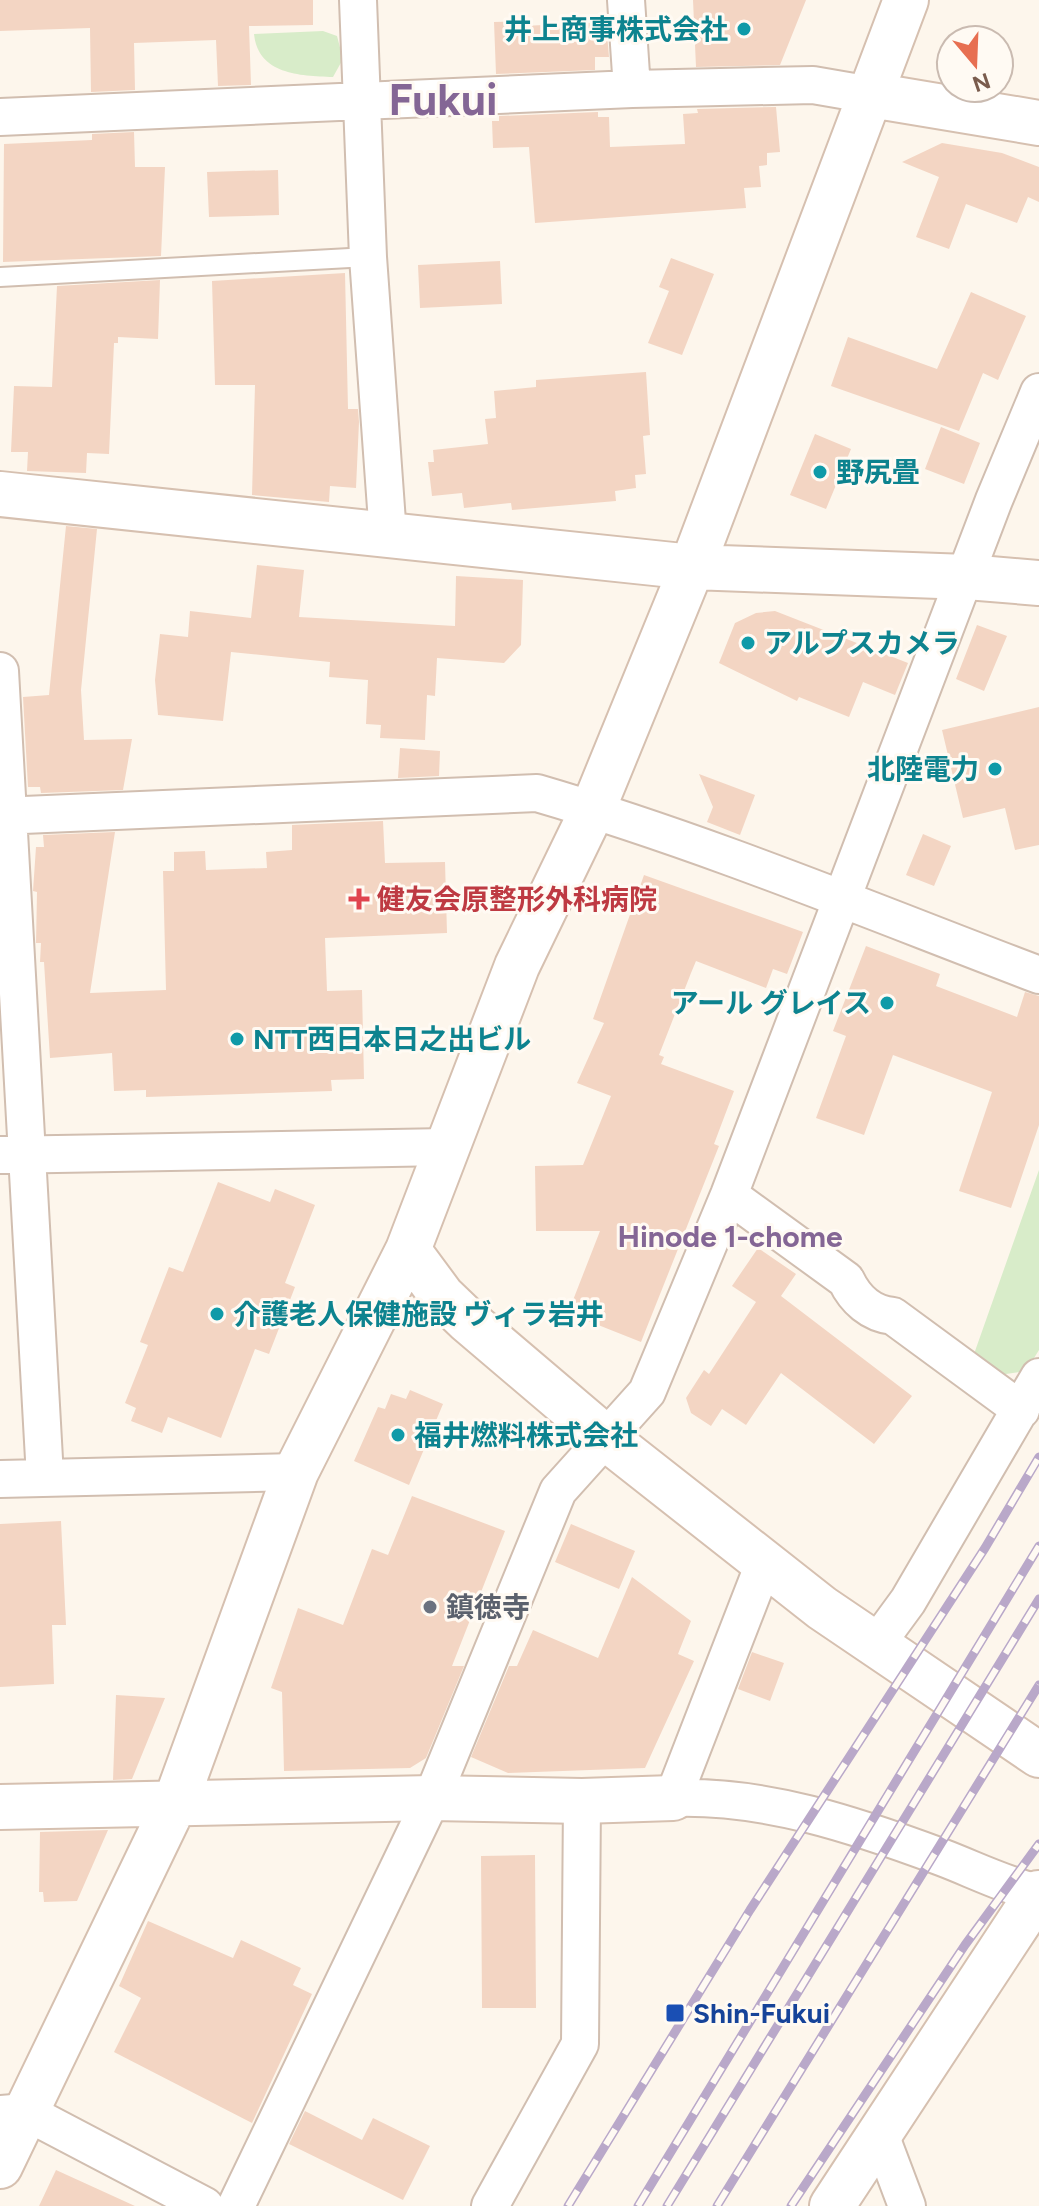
<svg xmlns="http://www.w3.org/2000/svg" width="1039" height="2206" viewBox="0 0 1039 2206" font-family="Figtree,'Noto Sans JP',sans-serif">
	<rect width="100%" height="100%" fill="#fdf6ec"/>
	<path fill="#d8ecc9" d="M 323,31 L 337,36 L 343,59 L 333,77 C 299,76 258,74 254,34 Z
		M 1039,1170 L 1039,1350 L 1026,1371 L 999,1375 L 974,1354 Z"/>
	<path fill="#f3d5c3" d="M 0,0 L 313,0 L 313,25 L 249,26 L 251,85 L 218,86 L 216,40 L 134,43 L 135,90 L 91,92 L 90,28 L 0,31 Z
		M 693,0 L 806,0 L 780,65 L 696,67 Z
		M 523,21 L 523,26 L 606,22 L 609,57 L 595,57 L 595,70 L 496,74 L 494,22 Z
		M 776,107 L 780,152 L 767,153 L 767,165 L 759,166 L 761,187 L 744,188 L 746,208 L 535,223 L 529,147 L 493,148 L 492,121 L 499,121 L 499,116 L 598,112 L 598,117 L 609,117 L 610,147 L 685,144 L 683,114 L 698,113 L 697,109 Z
		M 134,132 L 135,167 L 165,167 L 161,256 L 3,262 L 4,144 L 92,140 L 92,134 Z
		M 942,143 L 1002,153 L 1039,167 L 1039,202 L 1028,197 L 1017,223 L 966,204 L 949,249 L 916,237 L 939,177 L 902,162 Z
		M 278,170 L 279,215 L 209,217 L 207,172 Z
		M 671,258 L 714,274 L 682,355 L 648,343 L 669,291 L 659,287 Z
		M 500,261 L 502,304 L 420,308 L 418,265 Z
		M 345,273 L 348,409 L 358,409 L 359,422 L 356,488 L 330,486 L 329,502 L 252,495 L 255,385 L 215,385 L 212,281 Z
		M 160,280 L 158,339 L 118,337 L 118,343 L 114,343 L 109,454 L 87,453 L 86,473 L 27,471 L 28,452 L 11,452 L 14,386 L 52,387 L 57,286 Z
		M 971,292 L 1026,316 L 998,380 L 983,373 L 959,431 L 831,386 L 848,337 L 937,369 Z
		M 646,372 L 650,435 L 643,436 L 646,474 L 635,475 L 636,488 L 615,491 L 616,501 L 512,510 L 511,503 L 464,508 L 462,493 L 432,496 L 428,462 L 434,462 L 433,450 L 488,444 L 485,419 L 496,418 L 494,391 L 536,387 L 536,380 Z
		M 941,427 L 980,443 L 964,484 L 925,469 Z
		M 815,434 L 851,449 L 826,509 L 790,495 Z
		M 66,526 L 97,529 L 81,690 L 84,740 L 132,739 L 123,790 L 41,793 L 40,787 L 28,787 L 23,697 L 49,695 Z
		M 257,565 L 304,570 L 299,617 L 455,626 L 456,576 L 523,580 L 521,645 L 504,663 L 437,658 L 435,696 L 427,695 L 425,740 L 380,738 L 381,725 L 366,724 L 368,680 L 329,677 L 330,662 L 231,652 L 223,721 L 158,715 L 155,680 L 160,634 L 188,637 L 190,611 L 251,618 Z
		M 775,611 L 908,663 L 895,695 L 863,682 L 849,717 L 799,697 L 797,701 L 719,663 L 735,623 L 756,613 Z
		M 977,625 L 1007,636 L 984,691 L 956,679 Z
		M 1039,707 L 1039,845 L 1015,850 L 1005,808 L 963,818 L 942,730 Z
		M 400,748 L 440,751 L 439,776 L 398,778 Z
		M 699,774 L 755,795 L 740,835 L 707,822 L 713,807 Z
		M 383,821 L 385,863 L 445,862 L 447,933 L 325,938 L 327,991 L 362,990 L 364,1079 L 331,1080 L 332,1091 L 146,1097 L 146,1090 L 114,1091 L 112,1053 L 50,1058 L 44,962 L 40,962 L 41,943 L 36,943 L 37,892 L 33,891 L 36,847 L 44,847 L 43,835 L 115,832 L 90,993 L 166,990 L 163,871 L 174,871 L 174,852 L 205,851 L 206,870 L 267,868 L 266,852 L 292,850 L 292,825 Z
		M 923,834 L 951,846 L 934,886 L 906,875 Z
		M 644,875 L 803,932 L 787,974 L 773,969 L 766,988 L 696,961 L 691,973 L 659,1055 L 664,1057 L 661,1064 L 734,1091 L 714,1144 L 719,1146 L 641,1342 L 568,1313 L 600,1231 L 536,1231 L 535,1166 L 583,1165 L 611,1096 L 577,1083 L 604,1023 L 593,1019 Z
		M 866,946 L 940,974 L 936,986 L 1017,1017 L 1025,992 L 1039,996 L 1039,1125 L 1011,1208 L 959,1191 L 992,1092 L 893,1055 L 864,1135 L 816,1118 L 846,1036 L 833,1031 Z
		M 218,1182 L 270,1202 L 275,1189 L 315,1205 L 285,1283 L 295,1287 L 269,1354 L 255,1349 L 221,1438 L 168,1417 L 162,1433 L 131,1421 L 136,1408 L 125,1403 L 148,1345 L 140,1342 L 169,1267 L 183,1272 Z
		M 758,1248 L 796,1274 L 781,1296 L 912,1396 L 874,1444 L 781,1373 L 746,1425 L 722,1409 L 711,1426 L 691,1413 L 686,1398 L 704,1370 L 709,1374 L 756,1302 L 732,1286 Z
		M 410,1390 L 443,1404 L 409,1485 L 354,1461 L 378,1407 L 385,1409 L 391,1394 L 406,1399 Z
		M 412,1496 L 505,1531 L 452,1666 L 464,1666 L 426,1758 L 410,1768 L 284,1771 L 282,1692 L 271,1688 L 298,1608 L 343,1625 L 372,1549 L 388,1555 Z
		M 61,1521 L 66,1625 L 52,1625 L 54,1684 L 0,1687 L 0,1524 Z
		M 571,1524 L 635,1551 L 619,1589 L 555,1562 Z
		M 632,1577 L 691,1621 L 678,1654 L 694,1661 L 645,1768 L 508,1773 L 471,1757 L 509,1666 L 517,1666 L 533,1630 L 598,1658 Z
		M 752,1652 L 784,1663 L 770,1701 L 738,1689 Z
		M 116,1695 L 165,1698 L 132,1779 L 113,1780 Z
		M 108,1830 L 77,1901 L 44,1902 L 43,1892 L 39,1892 L 40,1832 Z
		M 535,1855 L 536,2008 L 482,2008 L 481,1856 Z
		M 148,1921 L 233,1958 L 241,1940 L 301,1968 L 293,1985 L 312,1994 L 252,2123 L 114,2052 L 141,1998 L 119,1986 Z
		M 305,2111 L 362,2140 L 373,2118 L 430,2146 L 403,2200 L 289,2144 Z
		M 56,2170 L 135,2206 L 39,2206 Z"/>
	<g fill="none" stroke-linecap="round" stroke-linejoin="round">
		<g stroke="#d1beb0" stroke-width="22">
			<path id="lane" d="M 0,277 L 368,257"/>
		</g>
		<g stroke="#d1beb0" stroke-width="40">
			<path id="street" d="M 358,0 L 368,257 L 388,536
				M 626,0 L 632,89
				M 0,117 L 632,89 L 813,85 L 871,95
				M 0,671 L 45,1477
				M 0,816 L 537,793 C 708,843 873,912 1039,975
				M 0,1155 L 447,1147
				M 729,1195 L 846,1280 C 855,1299 871,1314 893,1316 L 1021,1410
				M 0,1479 L 296,1472
				M 765,1561 L 673,1798 C 766,1795 855,1825 941,1857 C 973,1869 1006,1886 1039,1893
				M 875,1646 L 908,1601 L 1039,1377
				M 0,2114 L 26,2112 L 205,2206
				M 881,2137 L 907,2206
				M 236,2206 L 432,1798 L 558,1491 L 647,1392 L 729,1195 L 994,500 L 1039,392
				M 490,2206 L 580,2044 L 582,1801"/>
		</g>
		<g stroke="#d6c0b0" stroke-width="48">
			<path id="secondary" d="M 906,0 L 692,567 L 593,809 L 517,966 L 408,1250 L 442,1296 L 467,1320 L 607,1439 L 822,1608 L 1039,1755
				M 871,95 L 1039,123
				M 0,494 L 692,567 L 967,577 L 1039,583
				M 0,1807 L 432,1798 L 582,1801 L 673,1798
				M 0,2166 L 176,1801 L 296,1472 L 408,1250
				M 832,2206 L 1038,1893"/>
		</g>
		<use href="#lane" stroke="#fff" stroke-width="18"/>
		<use href="#street" stroke="#fff" stroke-width="36"/>
		<use href="#secondary" stroke="#fff" stroke-width="44"/>
		<g stroke="#b9a8c9" stroke-width="9">
			<path id="rail" d="M 568,2206 L 750,1910 L 985,1548 L 1039,1457
				M 638,2206 L 1039,1546
				M 667,2206 L 1039,1599
				M 717,2206 L 1039,1685
				M 791,2206 L 965,1945 L 1039,1844"/>
		</g>
		<use href="#rail" stroke="#fffaf3" stroke-width="6" stroke-dasharray="18" stroke-linecap="butt"/>
	</g>
	<g fill="#0f9aa8" stroke="#fffaf3" stroke-width="3">
		<circle cx="744" cy="29" r="8"/>
		<circle cx="820" cy="472" r="8"/>
		<circle cx="748" cy="643" r="8"/>
		<circle cx="995" cy="769" r="8"/>
		<circle cx="887" cy="1003" r="8"/>
		<circle cx="237" cy="1039" r="8"/>
		<circle cx="217" cy="1314" r="8"/>
		<circle cx="398" cy="1435" r="8"/>
	</g>
	<path fill="#e0444e" stroke="#fffaf3" stroke-width="3" d="M355 887h8v8h8v8h-8v8h-8v-8h-8v-8h8z"/>
	<circle fill="#6b7280" stroke="#fffaf3" stroke-width="3" cx="430" cy="1607" r="8"/>
	<rect fill="#1a4fb4" stroke="#fffaf3" stroke-width="3" x="665" y="2003" width="20" height="20" rx="4"/>
	<g text-anchor="middle" stroke-width="6" stroke-linejoin="round" paint-order="stroke">
		<g font-size="28" font-weight="bold" fill="#0d838f" stroke="#fffaf3" text-anchor="start">
			<text x="728" y="39" text-anchor="end">井上商事株式会社</text>
			<text x="836" y="482">野尻畳</text>
			<text x="764" y="653">アルプスカメラ</text>
			<text x="979" y="779" text-anchor="end">北陸電力</text>
			<text x="871" y="1013" text-anchor="end">アール グレイス</text>
			<text x="253" y="1049">NTT西日本日之出ビル</text>
			<text x="233" y="1324">介護老人保健施設 ヴィラ岩井</text>
			<text x="414" y="1445">福井燃料株式会社</text>
		</g>
		<g font-size="28" font-weight="bold" fill="#be3a42" stroke="#fffaf3" text-anchor="start">
			<text x="377" y="909">健友会原整形外科病院</text>
		</g>
		<g font-size="28" font-weight="bold" fill="#5b616d" stroke="#fffaf3" text-anchor="start">
			<text x="446" y="1617">鎮徳寺</text>
		</g>
		<g font-size="28" font-weight="bold" fill="#164399" stroke="#fffaf3" text-anchor="start">
			<text x="693" y="2023">Shin-Fukui</text>
		</g>
		<g font-size="30" font-weight="bold" fill="#846695" stroke="#fffaf3">
			<text x="730" y="1247">Hinode 1-chome</text>
		</g>
		<g font-size="44" font-weight="bold" fill="#846695" stroke="#fffaf3">
			<text x="443" y="115">Fukui</text>
		</g>
	</g>
	<g transform="translate(975 64) rotate(161)"><circle r="38" fill="#fffaf3" stroke="#cabbb1" stroke-width="2"/>
	<path d="M0-6L14 30L0 20L-14 30Z" fill="#e76f51"/>
	<text y="-12" font-size="22" font-weight="bold" text-anchor="middle" fill="#7a5c4d">N</text>
	</g>
</svg>
